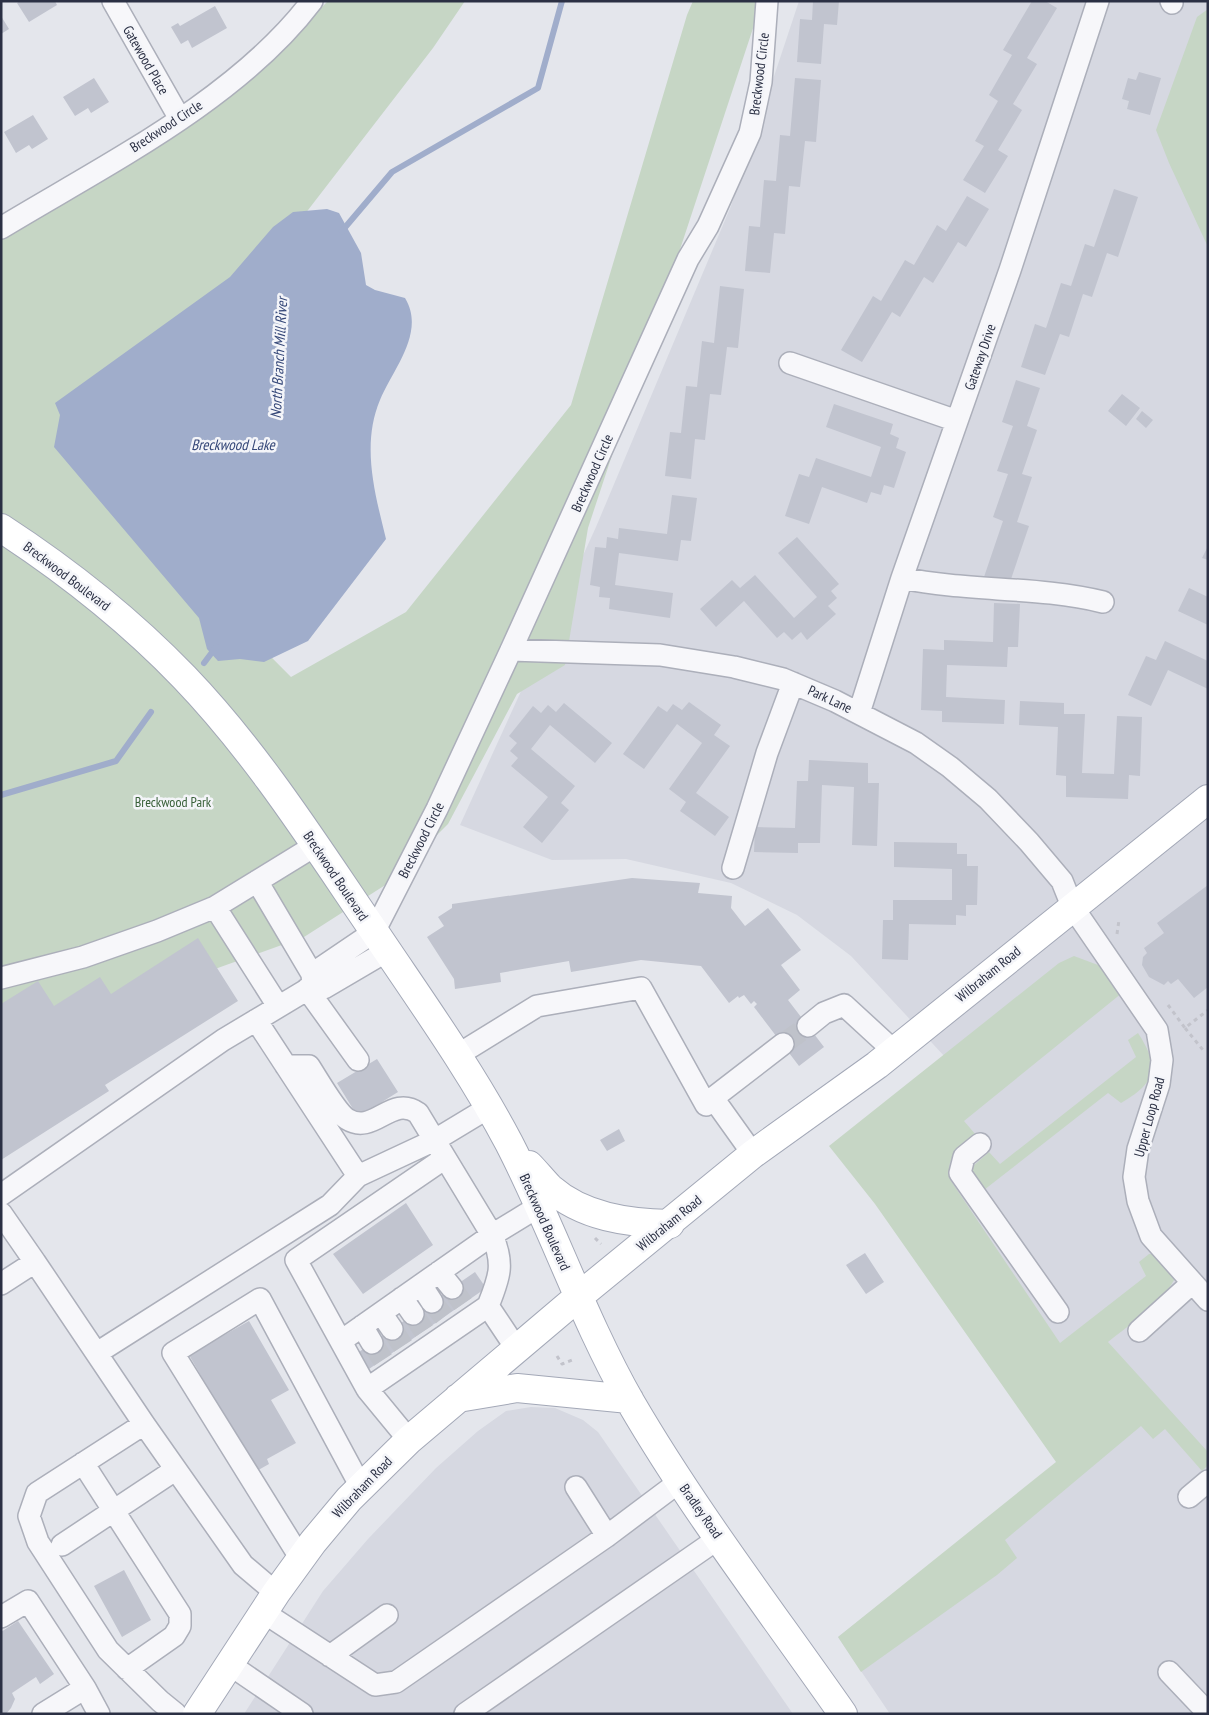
<svg xmlns="http://www.w3.org/2000/svg" width="1209" height="1715" viewBox="0 0 1209 1715" font-family="'PT Sans Narrow',sans-serif">
	<rect width="100%" height="100%" fill="#e4e6ec"/>
	<path fill="#d6d8e1" d="M 799,1 L 1208,1 L 1208,1714 L 890,1714 L 838,1637 L 1097,1433 L 882,1111 L 946,1058 L 851,956 L 797,915 L 731,883 L 626,859 L 552,860 L 460,825 L 596,527 L 731,206 Z
		M 531,1407 L 555,1408 L 583,1420 L 598,1432 L 793,1714 L 244,1714 L 323,1591 L 368,1539 L 436,1468 L 478,1431 L 506,1411 Z"/>
	<path fill="#c6d6c5" d="M 328,1 L 465,1 L 433,48 L 133,437 L 165,550 L 291,677 L 406,612 L 571,405 L 687,15 L 693,1 L 762,1 L 588,528 L 565,665 L 517,694 L 448,824 L 390,882 L 304,937 L 1,1046 L 1,229 L 242,87 Z
		M 1208,9 L 1208,247 L 1169,163 L 1156,130 L 1197,17 Z
		M 1074,956 L 1098,965 L 1122,993 L 964,1121 L 976,1135 C 959,1149 944,1157 951,1181 L 1060,1343 L 1146,1276 L 1139,1262 L 1149,1254 L 1158,1253 L 1176,1276 C 1166,1300 1129,1325 1108,1342 L 1208,1452 L 1208,1465 L 1202,1471 L 1165,1429 L 1153,1439 L 1141,1426 L 1005,1540 L 1017,1558 L 997,1575 L 861,1672 L 838,1637 L 1056,1462 L 875,1204 L 829,1146 L 1059,963 Z
		M 1138,1033 C 1160,1067 1157,1082 1121,1103 L 1108,1093 L 984,1190 L 973,1174 L 972,1167 L 989,1152 L 1000,1164 L 1136,1057 L 1128,1040 Z"/>
	<path fill="#a0adcb" d="M 327,209 L 339,213 L 361,253 L 366,285 L 375,290 L 405,298 C 426,332 393,369 380,400 C 361,445 375,494 386,539 L 308,641 L 264,662 L 240,659 L 218,661 L 207,649 L 199,618 L 54,447 L 60,415 L 55,403 L 230,277 L 273,227 L 293,212 Z"/>
	<g fill="none" stroke-linecap="round" stroke-linejoin="round">
		<path stroke="#a0adcb" stroke-width="6" d="M 342,231 L 392,172 L 538,88 L 562,1
			M 204,663 L 216,647
			M 1,795 L 116,761 L 151,712"/>
	</g>
	<path fill="#c1c4cf" d="M 20,1 L 55,1 L 57,5 L 29,22 L 17,3 Z
		M 813,1 L 839,1 L 837,25 L 824,24 L 821,64 L 797,62 L 800,19 L 812,20 Z
		M 1032,1 L 1045,1 L 1057,8 L 1027,58 L 1037,64 L 1013,104 L 1022,110 L 998,150 L 1008,156 L 985,193 L 963,180 L 984,146 L 975,141 L 998,101 L 989,95 L 1012,55 L 1003,50 Z
		M 215,6 L 227,28 L 192,48 L 188,40 L 181,44 L 171,27 L 178,23 L 180,26 Z
		M 1,16 L 9,29 L 1,34 Z
		M 1139,72 L 1161,78 L 1150,115 L 1127,109 L 1129,101 L 1122,99 L 1128,78 L 1136,80 Z
		M 94,78 L 109,102 L 91,113 L 88,108 L 75,116 L 63,97 Z
		M 795,78 L 821,80 L 816,142 L 805,141 L 800,187 L 789,186 L 785,234 L 774,233 L 770,273 L 745,271 L 749,226 L 760,227 L 764,180 L 776,181 L 780,135 L 790,136 Z
		M 33,115 L 48,139 L 32,149 L 29,145 L 16,153 L 4,132 Z
		M 1114,189 L 1138,197 L 1118,257 L 1107,253 L 1092,297 L 1083,294 L 1069,337 L 1060,334 L 1045,375 L 1021,367 L 1035,324 L 1046,328 L 1061,283 L 1071,286 L 1085,244 L 1094,247 Z
		M 967,196 L 989,209 L 966,247 L 958,242 L 933,283 L 924,277 L 900,317 L 892,312 L 862,362 L 841,350 L 873,296 L 881,301 L 905,260 L 914,265 L 937,225 L 946,231 Z
		M 720,286 L 744,289 L 738,348 L 727,347 L 721,395 L 710,394 L 705,440 L 695,439 L 691,479 L 665,476 L 670,432 L 681,433 L 686,386 L 697,387 L 702,341 L 714,343 Z
		M 1016,380 L 1040,388 L 1027,426 L 1037,430 L 1022,474 L 1032,477 L 1017,522 L 1029,526 L 1009,585 L 984,577 L 1003,521 L 993,517 L 1008,474 L 997,471 L 1013,426 L 1002,422 Z
		M 1122,394 L 1140,408 L 1126,426 L 1108,411 Z
		M 834,404 L 893,424 L 890,434 L 899,438 L 896,448 L 906,452 L 894,488 L 884,485 L 881,495 L 871,492 L 867,503 L 822,487 L 809,524 L 785,516 L 799,474 L 809,477 L 816,458 L 871,477 L 881,447 L 826,427 Z
		M 1142,411 L 1153,420 L 1146,428 L 1136,419 Z
		M 672,495 L 697,498 L 691,541 L 681,540 L 678,561 L 619,553 L 615,585 L 673,593 L 670,618 L 609,609 L 610,598 L 599,597 L 600,587 L 590,585 L 595,547 L 606,548 L 607,537 L 618,539 L 619,528 L 667,534 Z
		M 797,537 L 839,584 L 831,591 L 837,598 L 828,606 L 836,614 L 807,640 L 801,632 L 792,640 L 784,632 L 777,638 L 744,601 L 716,627 L 700,609 L 732,580 L 740,588 L 755,575 L 794,618 L 817,597 L 778,553 Z
		M 1208,546 L 1208,560 L 1202,558 Z
		M 1189,588 L 1208,597 L 1208,625 L 1178,611 Z
		M 994,603 L 1020,604 L 1018,647 L 1008,647 L 1007,667 L 947,665 L 946,697 L 1005,700 L 1004,724 L 942,722 L 942,711 L 921,710 L 923,649 L 944,650 L 944,640 L 993,642 Z
		M 1165,641 L 1208,661 L 1208,689 L 1168,670 L 1151,706 L 1128,695 L 1146,656 L 1156,660 Z
		M 1020,701 L 1064,703 L 1064,714 L 1085,714 L 1082,773 L 1114,774 L 1117,716 L 1142,717 L 1140,776 L 1129,775 L 1128,799 L 1066,797 L 1066,776 L 1056,775 L 1058,727 L 1019,725 Z
		M 689,702 L 721,725 L 714,735 L 730,746 L 696,793 L 729,817 L 715,836 L 680,811 L 686,802 L 669,789 L 702,743 L 677,724 L 644,769 L 623,754 L 658,706 L 667,712 L 673,704 L 682,710 Z
		M 564,703 L 612,743 L 595,763 L 550,725 L 531,749 L 575,786 L 561,803 L 569,810 L 542,843 L 523,827 L 548,797 L 511,766 L 518,758 L 510,751 L 517,743 L 509,736 L 533,706 L 541,713 L 548,705 L 556,712 Z
		M 809,760 L 868,763 L 868,783 L 879,783 L 877,846 L 852,845 L 854,787 L 822,785 L 820,843 L 798,843 L 798,853 L 754,852 L 755,827 L 795,828 L 797,781 L 808,781 Z
		M 894,842 L 957,843 L 957,854 L 967,854 L 967,866 L 978,866 L 977,905 L 966,905 L 966,916 L 956,915 L 956,925 L 909,924 L 908,960 L 882,959 L 883,920 L 893,920 L 893,900 L 952,900 L 952,869 L 894,867 Z
		M 632,878 L 700,883 L 698,893 L 732,896 L 731,908 L 745,926 L 768,908 L 801,950 L 781,965 L 800,990 L 788,1000 L 824,1047 L 799,1066 L 754,1007 L 757,1004 L 754,1001 L 751,1004 L 744,995 L 739,998 L 738,996 L 729,1003 L 701,966 L 641,960 L 571,972 L 569,961 L 500,973 L 501,982 L 455,989 L 454,979 L 427,937 L 444,926 L 438,917 L 452,908 L 452,904 Z
		M 1208,885 L 1208,987 L 1194,998 L 1178,979 L 1171,984 L 1168,981 L 1164,985 L 1149,977 L 1142,965 L 1143,957 L 1147,953 L 1144,948 L 1164,933 L 1157,923 Z
		M 198,938 L 238,1001 L 105,1085 L 109,1091 L 1,1160 L 1,1004 L 38,981 L 54,1006 L 100,977 L 111,994 Z
		M 377,1059 L 398,1092 L 358,1117 L 337,1083 Z
		M 619,1129 L 625,1141 L 607,1151 L 600,1140 Z
		M 406,1203 L 433,1245 L 363,1294 L 333,1254 Z
		M 865,1253 L 884,1282 L 866,1294 L 846,1265 Z
		M 475,1272 L 486,1288 L 369,1369 L 356,1354 Z
		M 249,1321 L 289,1390 L 271,1400 L 296,1443 L 267,1459 L 269,1464 L 253,1473 L 226,1419 L 189,1355 Z
		M 124,1570 L 151,1620 L 122,1637 L 94,1586 Z
		M 18,1621 L 54,1674 L 40,1684 L 36,1677 L 12,1693 L 15,1699 L 11,1708 L 6,1714 L 1,1714 L 1,1632 Z"/>
	<g fill="none" stroke-linecap="round" stroke-linejoin="round">
		<path stroke="#bfc2ca" stroke-width="21" stroke-dasharray="21 11" stroke-linecap="butt" d="M 783,1044 L 808,1026
			M 452,1288 L 463,1304
			M 432,1302 L 444,1317
			M 413,1314 L 424,1331
			M 392,1329 L 403,1346
			M 372,1343 L 383,1360"/>
		<g stroke="#acafba" stroke-width="24">
			<path id="minor" d="M 113,1 L 180,119
				M 1171,1 L 1172,3
				M 1,228 C 105,165 238,99 312,1
				M 790,363 L 957,421
				M 902,578 C 969,592 1038,586 1103,602
				M 511,650 L 660,655 L 734,667 L 783,679 L 835,701 L 916,743 L 950,767 L 988,799 L 1029,842 L 1062,881 L 1072,906 L 1157,1030 L 1162,1060 L 1159,1084 L 1138,1149 L 1134,1177 L 1138,1201 L 1151,1236 L 1208,1300
				M 859,713 L 902,578 L 1010,270 L 1098,1
				M 733,868 L 767,753 L 793,683
				M 257,881 L 312,974
				M 215,907 L 278,1006
				M 1,978 L 83,957 L 157,931 L 215,907 L 316,845
				M 313,986 L 312,974 L 374,932 L 437,809 L 511,650 L 688,259 L 708,226 L 750,133 L 761,82 L 767,1
				M 307,989 L 358,1060
				M 256,1020 L 358,1176
				M 808,1026 L 824,1013 L 844,1005 L 894,1051
				M 456,1056 L 537,1006 L 641,988 L 706,1105 L 713,1098 L 753,1154
				M 286,1066 L 309,1066 C 317,1078 336,1112 347,1119 C 374,1136 391,1094 418,1113 L 492,1235 L 341,1341
				M 713,1098 L 783,1044
				M 980,1144 L 964,1157 L 960,1173 L 1058,1312
				M 445,1158 L 296,1260 L 367,1389 L 488,1306
				M 1,1195 L 223,1040 L 313,986 L 324,988 L 387,951
				M 1,1213 L 35,1262
				M 439,1272 L 452,1288
				M 1,1284 L 35,1262 L 144,1424 L 243,1565 L 276,1593
				M 421,1285 L 432,1302
				M 402,1298 L 413,1314
				M 381,1313 L 392,1329
				M 362,1326 L 372,1343
				M 1139,1331 L 1192,1283
				M 516,1348 L 488,1306 C 499,1278 505,1265 492,1235 L 541,1205
				M 97,1353 L 330,1205 L 358,1176 L 435,1140 L 488,1108
				M 367,1389 L 409,1440
				M 144,1424 L 37,1493 L 29,1516 L 38,1542 L 108,1650 L 160,1701 L 176,1714
				M 83,1463 L 180,1614 L 180,1626 L 174,1636 L 127,1669
				M 576,1487 L 607,1536
				M 1189,1497 L 1208,1481
				M 62,1545 L 175,1470
				M 301,1559 L 173,1353 L 260,1299 L 361,1487
				M 263,1612 L 375,1685 L 396,1682 L 607,1536 L 679,1482
				M 1,1617 L 28,1601 L 85,1688 L 99,1714
				M 330,1656 L 387,1615
				M 229,1664 L 302,1714
				M 1169,1672 L 1208,1713
				M 43,1714 L 85,1688
				M 465,1714 L 719,1538"/>
		</g>
		<g stroke="#a3a8b7" stroke-width="30">
			<path id="major" d="M 1,528 C 67,571 129,620 184,677 C 259,755 317,848 378,937 C 423,1004 471,1071 509,1143 C 553,1228 583,1319 631,1403 C 694,1511 771,1611 843,1714
				M 529,1165 C 536,1172 543,1181 550,1188 C 583,1217 628,1223 670,1224
				M 458,1398 L 517,1388 L 629,1399
				M 197,1714 L 276,1593 L 313,1542 L 349,1499 L 409,1440 L 578,1297 L 753,1154 L 877,1065 L 1208,799"/>
		</g>
		<path stroke="#c2c3cb" stroke-width="3" stroke-dasharray="4 4" stroke-linecap="butt" d="M 1117,934 L 1119,920
			M 1168,1005 L 1185,1028 L 1208,1010
			M 1185,1028 L 1203,1050
			M 595,1238 L 601,1244
			M 557,1356 L 562,1364 L 572,1360"/>
		<use href="#minor" stroke="#f7f7fa" stroke-width="21"/>
		<use href="#major" stroke="#fff" stroke-width="28"/>
	</g>
	<g text-anchor="middle" stroke-width="5" stroke-linejoin="round" paint-order="stroke">
		<g font-size="14" fill="#2b3044" stroke="#f4f5f9">
			<text transform="translate(146 60) rotate(60)" y="5">Gatewood Place</text>
			<text transform="translate(759 74) rotate(-83)" y="5">Breckwood Circle</text>
			<text transform="translate(166 126) rotate(-33)" y="5">Breckwood Circle</text>
			<text transform="translate(980 357) rotate(-71)" y="5">Gateway Drive</text>
			<text transform="translate(592 473) rotate(-66)" y="5">Breckwood Circle</text>
			<text transform="translate(67 576) rotate(37)" y="5">Breckwood Boulevard</text>
			<text transform="translate(830 699) rotate(25)" y="5">Park Lane</text>
			<text transform="translate(421 840) rotate(-63)" y="5">Breckwood Circle</text>
			<text transform="translate(336 876) rotate(56)" y="5">Breckwood Boulevard</text>
			<text transform="translate(988 974) rotate(-39)" y="5">Wilbraham Road</text>
			<text transform="translate(1149 1117) rotate(-75)" y="5">Upper Loop Road</text>
			<text transform="translate(545 1222) rotate(66)" y="5">Breckwood Boulevard</text>
			<text transform="translate(669 1223) rotate(-39)" y="5">Wilbraham Road</text>
			<text transform="translate(362 1487) rotate(-46)" y="5">Wilbraham Road</text>
			<text transform="translate(701 1511) rotate(55)" y="5">Bradley Road</text>
		</g>
		<g font-size="14" fill="#396039" stroke="#f4f5f9">
			<text x="173" y="807">Breckwood Park</text>
		</g>
		<g font-size="15" font-style="italic" fill="#354778" stroke="#f4f5f9">
			<text transform="translate(279 358) rotate(-87)" y="5">North Branch Mill River</text>
			<text x="233" y="450">Breckwood Lake</text>
		</g>
	</g>
	<rect width="1209" height="1715" fill="none" stroke="#2b3044" stroke-width="5"/>
</svg>
